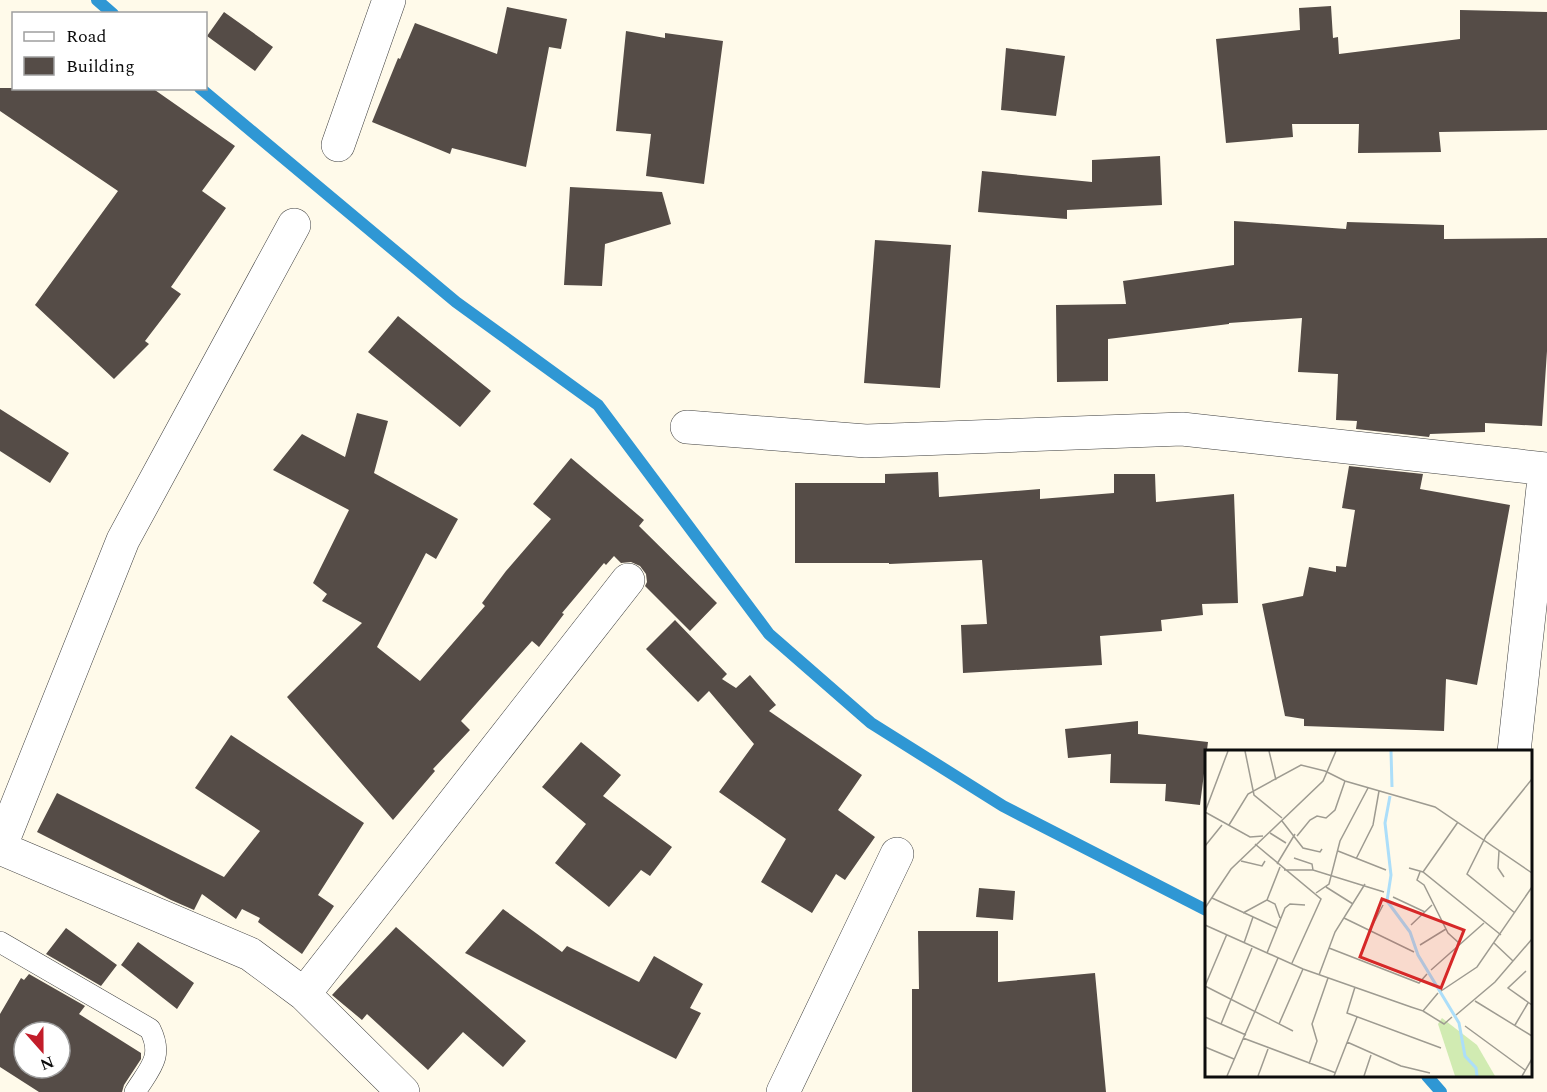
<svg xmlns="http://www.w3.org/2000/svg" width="1547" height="1092" viewBox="0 0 1547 1092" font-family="Spectral,serif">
	<rect width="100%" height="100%" fill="#fffaea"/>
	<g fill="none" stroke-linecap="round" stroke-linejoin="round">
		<path stroke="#2f97d4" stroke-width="12" d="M 97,0 L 113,14
			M 200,88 L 456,302 L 598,405 L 769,634 L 871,723 L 1003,806 L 1206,910
			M 1427,1076 L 1441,1092"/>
	</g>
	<path fill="#554c47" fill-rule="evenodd" d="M 1331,6 L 1333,38 L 1338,37 L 1339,54 L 1460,39 L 1460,10 L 1547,12 L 1547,130 L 1439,132 L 1441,152 L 1358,153 L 1359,124 L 1292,124 L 1293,137 L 1226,143 L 1216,39 L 1300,30 L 1299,8 Z
		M 507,7 L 567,19 L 561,49 L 549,47 L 526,167 L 452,148 L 450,154 L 372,122 L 398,58 L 400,59 L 415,23 L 497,54 Z
		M 224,12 L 273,47 L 255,71 L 207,36 Z
		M 626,31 L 665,38 L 665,33 L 723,41 L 704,184 L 646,176 L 651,134 L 616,131 Z
		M 1006,48 L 1065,56 L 1056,116 L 1001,110 Z
		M 0,88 L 152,88 L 235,146 L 202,191 L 226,208 L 171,287 L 181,294 L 145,341 L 149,344 L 114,379 L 35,305 L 118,191 L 0,111 Z
		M 1160,156 L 1162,205 L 1067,210 L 1067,219 L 978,212 L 982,171 L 1092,182 L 1092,160 Z
		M 570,187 L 662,192 L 671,224 L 605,244 L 602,286 L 564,285 Z
		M 1234,221 L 1346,229 L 1347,222 L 1444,225 L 1444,239 L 1547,238 L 1547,351 L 1542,426 L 1485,423 L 1485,432 L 1430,434 L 1429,437 L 1356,429 L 1357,421 L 1336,420 L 1338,374 L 1298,372 L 1302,318 L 1229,323 L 1229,324 L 1108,339 L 1108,381 L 1057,382 L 1056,305 L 1126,304 L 1123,281 L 1234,265 Z
		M 875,240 L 951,245 L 940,388 L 864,383 Z
		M 398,316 L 491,391 L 460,427 L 368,352 Z
		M 0,409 L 69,453 L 50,483 L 0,451 Z
		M 357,413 L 388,421 L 374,473 L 458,519 L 436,559 L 426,553 L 377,647 L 420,681 L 485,606 L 482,603 L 506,571 L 551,519 L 533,504 L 571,458 L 644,520 L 639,526 L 717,603 L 690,631 L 645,586 L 647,582 L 646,574 L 640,566 L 631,562 L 621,563 L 614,556 L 606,565 L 604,563 L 562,613 L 564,614 L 539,647 L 532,641 L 461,721 L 470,730 L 433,769 L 435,771 L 393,820 L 287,697 L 362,623 L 322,601 L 327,594 L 313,583 L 349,510 L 273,470 L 302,434 L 345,457 Z
		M 1349,466 L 1423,474 L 1420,489 L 1510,505 L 1477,685 L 1446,679 L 1444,731 L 1304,726 L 1304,719 L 1285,716 L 1262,604 L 1303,596 L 1309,567 L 1336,572 L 1336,566 L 1346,567 L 1355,510 L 1342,508 Z
		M 938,472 L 939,497 L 1040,489 L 1040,499 L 1114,493 L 1114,474 L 1155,474 L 1156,502 L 1234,494 L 1238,603 L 1202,604 L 1203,615 L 1161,620 L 1162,631 L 1100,636 L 1102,665 L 963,673 L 961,625 L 987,624 L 982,560 L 889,564 L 889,563 L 795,563 L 795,483 L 885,483 L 885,474 Z
		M 675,620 L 727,674 L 722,679 L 736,688 L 750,675 L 776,705 L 769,711 L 862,775 L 838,810 L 875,837 L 845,880 L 836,874 L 812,913 L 761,882 L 786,839 L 719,792 L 754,744 L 709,691 L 698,702 L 646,649 Z
		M 1138,721 L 1138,734 L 1208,742 L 1200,805 L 1165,801 L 1166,784 L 1110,783 L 1111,754 L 1068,758 L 1065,729 Z
		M 231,735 L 364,823 L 318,895 L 334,906 L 302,954 L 258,922 L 260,918 L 242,909 L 236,919 L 202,894 L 194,910 L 171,900 L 37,832 L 57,793 L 224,877 L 260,831 L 195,788 Z
		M 581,742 L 621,775 L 603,796 L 672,847 L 650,876 L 641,870 L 609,907 L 555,863 L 586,824 L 542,787 Z
		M 979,888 L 1015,891 L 1013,920 L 976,917 Z
		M 503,909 L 562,952 L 567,946 L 639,982 L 654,956 L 703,984 L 690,1008 L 701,1013 L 676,1059 L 465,953 Z
		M 396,927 L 526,1041 L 503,1067 L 463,1032 L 428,1070 L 367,1014 L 362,1020 L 332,995 Z
		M 66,928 L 117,965 L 101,986 L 46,954 Z
		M 918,931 L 998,931 L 998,982 L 1095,973 L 1106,1092 L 912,1092 L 912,989 L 919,989 Z
		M 138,942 L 194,983 L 177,1009 L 121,965 Z
		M 29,974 L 85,1006 L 79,1014 L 141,1053 L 141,1059 L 124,1085 L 122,1092 L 39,1092 L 0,1067 L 0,1014 L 21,978 L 24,980 ZM 24,1032 L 60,1032 L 60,1068 L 24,1068 Z"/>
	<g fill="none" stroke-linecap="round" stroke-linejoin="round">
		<g stroke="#3f3f3f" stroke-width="22">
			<path id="service" d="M 0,942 L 150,1029 C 164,1057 150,1068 135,1092"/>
		</g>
		<g stroke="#3f3f3f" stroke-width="34">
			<path id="minor" d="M 338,145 L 389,0
				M 294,225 L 123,540 L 0,848 L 250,954 L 304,994 L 403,1092
				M 687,427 L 866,441 L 1182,429 L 1547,469
				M 1514,752 L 1545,469
				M 304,994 L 628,580
				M 783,1092 L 897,854"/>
		</g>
		<use href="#service" stroke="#fff" stroke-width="21"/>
		<use href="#minor" stroke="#fff" stroke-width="33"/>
	</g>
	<g transform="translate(1205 750)">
		<rect width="327" height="327" fill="#fffaea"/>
		<path d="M 237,268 L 272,295 L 290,326 L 250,326 L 233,274 Z" fill="#d1ebb2"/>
		<path fill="none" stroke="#acdef9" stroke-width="3" d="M 186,1 L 187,37M 185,46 L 180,73 L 186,125 L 182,151 L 205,182 L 213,205 L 254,273 L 260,306 L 271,318 L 272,326"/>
		<path fill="none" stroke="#9e9b91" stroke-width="1.5" d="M 40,1 L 49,45 L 77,68M 64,1 L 71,30M 120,21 L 140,31 L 230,57 L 327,123M 0,62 L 23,1M 0,62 L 45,87 L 58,86M 77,71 L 98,98 L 115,102 L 117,99M 24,75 L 43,44 L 96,15 L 120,21M 65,83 L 81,93M 92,86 L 105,70 L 112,66 L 121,68 L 130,60 L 140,31M 50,94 L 116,149 L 87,213M 0,96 L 17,75M 133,101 L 181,120M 294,101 L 293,118 L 299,127M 89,108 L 107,114 L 108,120M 151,109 L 168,75 L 174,41M 36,111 L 57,116 L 60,111M 72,114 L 90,84M 204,118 L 218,122 L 296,185M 79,120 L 108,120 L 179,142M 215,122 L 212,130 L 219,135 L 243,183 L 254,193M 218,122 L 253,72M 121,137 L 148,154M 111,143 L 124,134 L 135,91 L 163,38M 188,147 L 220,162M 7,148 L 72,178M 62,150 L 70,154 L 75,168M 0,158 L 26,119 L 118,31 L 131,1M 38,163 L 62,150 L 75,117M 310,163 L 262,124 L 281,86 L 327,29M 139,168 L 209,202M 0,175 L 98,219 L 206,257 L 218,261 L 233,243M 206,175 L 227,155M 164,182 L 178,155M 39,193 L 48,167M 289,193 L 308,211M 215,195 L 241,179M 124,198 L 214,233 L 222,224M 62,203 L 80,158 L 85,154 L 100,155M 226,220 L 279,173M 321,221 L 303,238 L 327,255M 114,225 L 130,182 L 160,134M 0,236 L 88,281M 0,236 L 22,184M 150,237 L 142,263 L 236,298M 236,241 L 272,217 L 327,137M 270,251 L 327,286M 218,261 L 239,274 L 247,267M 251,265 L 290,232 L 327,189M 0,267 L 41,285M 16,274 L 47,198M 74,274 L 98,219M 310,275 L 323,253M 260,276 L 320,320M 38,288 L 131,323M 142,292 L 196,316 L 225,323M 0,297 L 29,309M 104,314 L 112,291 L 107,274 L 123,228M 22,326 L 73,208M 53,326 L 63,299M 129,326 L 152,267M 159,326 L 166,305M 317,326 L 327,309"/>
		<path fill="#d62828" fill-opacity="0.15" stroke="#d62828" stroke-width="3" d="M 177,149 L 259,180 L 236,238 L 155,207 Z"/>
		<rect width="327" height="327" fill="none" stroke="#0c0c0c" stroke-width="3"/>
	</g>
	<rect x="12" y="12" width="195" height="78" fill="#ffffff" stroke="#9e9e9e" stroke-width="1.5"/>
	<rect x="24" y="32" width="30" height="9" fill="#ffffff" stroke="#9e9e9e" stroke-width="1.5"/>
	<text x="66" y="42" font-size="18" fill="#0c0c0c">Road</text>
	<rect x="24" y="57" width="30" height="18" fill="#554c47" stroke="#9e9e9e" stroke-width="1.5"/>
	<text x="66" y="72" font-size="18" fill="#0c0c0c">Building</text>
	<g transform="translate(42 1050) rotate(159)"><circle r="28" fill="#ffffff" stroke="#9e9e9e" stroke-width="1.5"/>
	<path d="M0-4.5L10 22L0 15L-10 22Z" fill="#c21d2a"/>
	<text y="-9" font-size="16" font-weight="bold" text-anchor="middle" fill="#0c0c0c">N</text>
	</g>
</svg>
